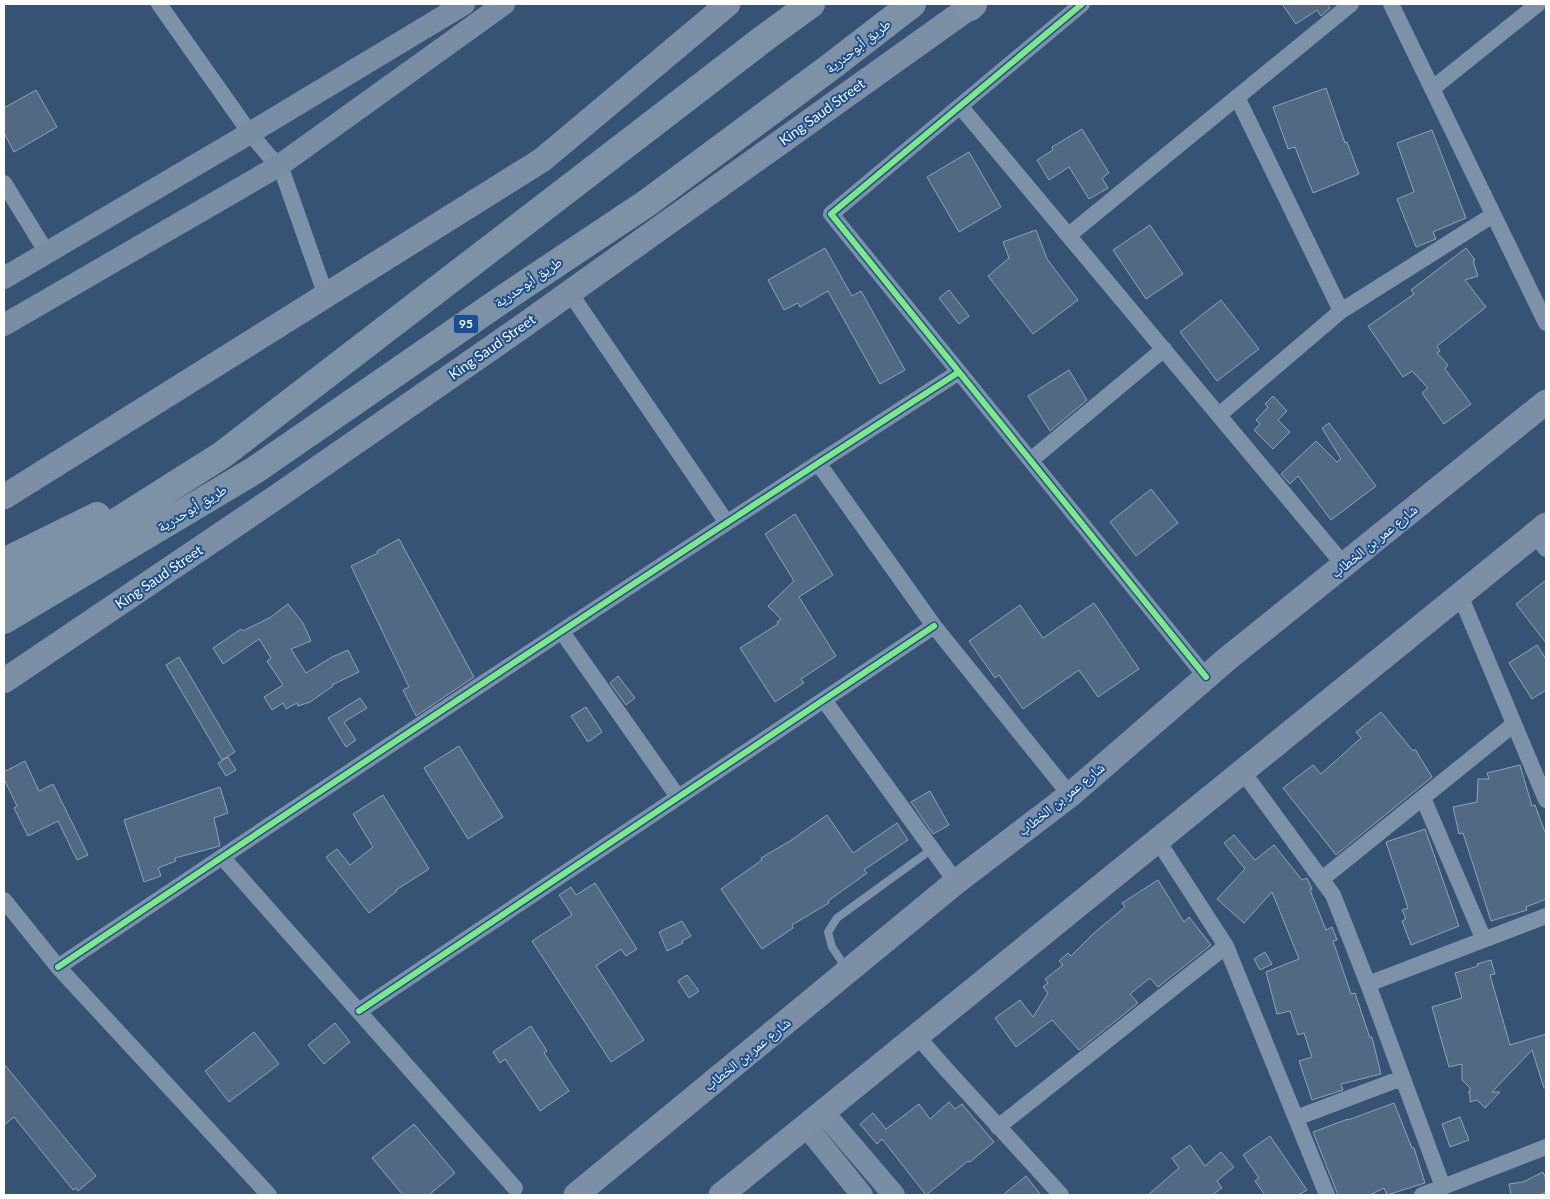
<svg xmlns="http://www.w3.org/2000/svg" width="1550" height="1199" viewBox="0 0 1550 1199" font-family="Lato,'Noto Naskh Arabic',sans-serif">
	<rect width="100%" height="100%" fill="#365274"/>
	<path fill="#526984" stroke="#92a2b6" d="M 1282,4 L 1327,4 L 1330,8 L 1321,16 L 1317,10 L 1296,24 Z
		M 1326,88 L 1345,143 L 1347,142 L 1359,174 L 1313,193 L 1295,147 L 1288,149 L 1273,107 Z
		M 36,90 L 57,127 L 14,152 L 4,133 L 4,108 Z
		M 1082,129 L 1109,173 L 1102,178 L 1108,188 L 1089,199 L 1069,167 L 1049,180 L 1037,160 L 1053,150 L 1052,147 Z
		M 1432,130 L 1466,218 L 1433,232 L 1436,239 L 1416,247 L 1397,199 L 1414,192 L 1397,143 Z
		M 969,152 L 1001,207 L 959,232 L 927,177 Z
		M 1150,225 L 1183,274 L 1146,299 L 1113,250 Z
		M 1036,230 L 1047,259 L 1078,300 L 1033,334 L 988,276 L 1009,258 L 1003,242 Z
		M 825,248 L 852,296 L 861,291 L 905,370 L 880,384 L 828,291 L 800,307 L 798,303 L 784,310 L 768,280 Z
		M 1466,248 L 1475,260 L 1473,261 L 1478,276 L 1465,280 L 1486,307 L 1437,346 L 1440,351 L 1437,353 L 1448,365 L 1445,369 L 1471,404 L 1444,424 L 1422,393 L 1428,388 L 1412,371 L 1403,377 L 1368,326 L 1414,294 L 1411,290 Z
		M 949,290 L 969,316 L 959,324 L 939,298 Z
		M 1221,300 L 1259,349 L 1217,381 L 1180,332 Z
		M 1069,370 L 1087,400 L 1050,431 L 1028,396 Z
		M 1273,396 L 1287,411 L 1278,420 L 1290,432 L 1273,449 L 1254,430 L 1260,424 L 1256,420 L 1268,407 L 1265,404 Z
		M 1329,423 L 1376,486 L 1331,520 L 1298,476 L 1290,484 L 1281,474 L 1316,441 L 1337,462 L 1341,459 L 1322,428 Z
		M 1151,489 L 1178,523 L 1136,556 L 1110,522 Z
		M 795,514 L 833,575 L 799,597 L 836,656 L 801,679 L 804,683 L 775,702 L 740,648 L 778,624 L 777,622 L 781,619 L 768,606 L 794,581 L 765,534 Z
		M 399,539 L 474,677 L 416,716 L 403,690 L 409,687 L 351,566 L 378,553 L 377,551 Z
		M 1546,580 L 1546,643 L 1516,604 Z
		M 1094,603 L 1139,669 L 1098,697 L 1079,670 L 1023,709 L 999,675 L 995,678 L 969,641 L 1020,605 L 1043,638 Z
		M 288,604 L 303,623 L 311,641 L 291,649 L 306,673 L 332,657 L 348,650 L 359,672 L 332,685 L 333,686 L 310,702 L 298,706 L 297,703 L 286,709 L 283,703 L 272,710 L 264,697 L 283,685 L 267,661 L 271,658 L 259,639 L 223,664 L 213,648 L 241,629 L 243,631 L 271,617 Z
		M 1537,645 L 1546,659 L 1546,690 L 1532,699 L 1509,663 Z
		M 179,657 L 235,752 L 222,760 L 166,665 Z
		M 618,676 L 635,698 L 626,705 L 610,683 Z
		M 360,698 L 367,708 L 344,722 L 356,740 L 346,747 L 328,718 Z
		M 586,707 L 602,732 L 588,742 L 571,716 Z
		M 1381,712 L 1413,751 L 1415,749 L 1432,777 L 1336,855 L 1283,788 L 1313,765 L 1321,774 L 1361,738 L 1356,732 Z
		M 459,746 L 503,817 L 468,839 L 424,768 Z
		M 228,757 L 236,770 L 226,776 L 218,763 Z
		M 25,761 L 39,791 L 53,784 L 88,855 L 77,860 L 58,821 L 28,836 L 14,808 L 17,806 L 4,779 L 4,772 Z
		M 1520,765 L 1532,806 L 1535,805 L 1546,835 L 1546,899 L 1526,907 L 1527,910 L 1491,921 L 1463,833 L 1459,834 L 1453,807 L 1477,802 L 1478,779 L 1489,779 L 1487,773 Z
		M 220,787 L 228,813 L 214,818 L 220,846 L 175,858 L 176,861 L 158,868 L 161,876 L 144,882 L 124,820 Z
		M 930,791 L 949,825 L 933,834 L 911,802 Z
		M 383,795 L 429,869 L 396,890 L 397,891 L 369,913 L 326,857 L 337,849 L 350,865 L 373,847 L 353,814 Z
		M 827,815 L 853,853 L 897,823 L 908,840 L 864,870 L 867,873 L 828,901 L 829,903 L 792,925 L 793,928 L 762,949 L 721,889 L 762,860 L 761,858 L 790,841 Z
		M 1425,829 L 1459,926 L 1411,945 L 1402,921 L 1406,919 L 1402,910 L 1408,908 L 1386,842 Z
		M 1234,835 L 1255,860 L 1274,845 L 1302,880 L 1307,878 L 1312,889 L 1310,890 L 1326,930 L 1332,927 L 1337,940 L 1333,941 L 1351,994 L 1355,993 L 1370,1038 L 1372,1037 L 1381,1074 L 1341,1084 L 1343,1090 L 1312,1100 L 1299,1061 L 1312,1057 L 1304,1033 L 1298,1035 L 1290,1011 L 1277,1014 L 1266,972 L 1299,959 L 1272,892 L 1244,923 L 1217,899 L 1245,869 L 1224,843 Z
		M 1158,880 L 1184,922 L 1189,917 L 1211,945 L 1158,987 L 1150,978 L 1130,994 L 1138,1003 L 1079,1050 L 1052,1020 L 1016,1047 L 995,1018 L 1020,1000 L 1033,1017 L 1048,993 L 1043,987 L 1048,983 L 1045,979 L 1063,965 L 1059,961 L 1068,953 L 1071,956 L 1094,933 L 1125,907 L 1122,903 Z
		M 595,883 L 637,949 L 626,956 L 621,949 L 596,966 L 644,1040 L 611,1062 L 532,941 L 572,915 L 559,895 L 571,887 L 576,895 Z
		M 682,921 L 691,936 L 682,941 L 683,943 L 667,951 L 659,932 Z
		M 1265,952 L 1272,964 L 1260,970 L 1254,959 Z
		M 1491,960 L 1495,974 L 1490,975 L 1510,1045 L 1546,1034 L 1546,1088 L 1544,1088 L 1532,1050 L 1492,1092 L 1500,1092 L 1485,1108 L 1477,1100 L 1470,1102 L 1470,1094 L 1468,1092 L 1470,1092 L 1470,1088 L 1462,1080 L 1462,1064 L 1449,1067 L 1432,1007 L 1462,998 L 1455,973 L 1478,966 L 1477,964 Z
		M 687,975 L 699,991 L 689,998 L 678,981 Z
		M 335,1023 L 350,1042 L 324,1064 L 308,1045 Z
		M 531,1026 L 547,1051 L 544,1053 L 569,1091 L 540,1111 L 505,1059 L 500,1063 L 493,1052 Z
		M 254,1032 L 279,1064 L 229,1102 L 205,1071 Z
		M 4,1064 L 96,1176 L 78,1191 L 76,1188 L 73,1190 L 14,1117 L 4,1125 Z
		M 949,1102 L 955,1109 L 962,1104 L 994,1142 L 970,1162 L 968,1161 L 926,1195 L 882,1139 L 877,1144 L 860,1124 L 873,1113 L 886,1129 L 919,1104 L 930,1119 Z
		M 1394,1103 L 1412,1148 L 1414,1148 L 1425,1183 L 1387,1195 L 1384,1188 L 1370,1195 L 1338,1195 L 1313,1132 L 1348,1119 L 1348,1120 Z
		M 1460,1117 L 1469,1140 L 1450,1147 L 1442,1124 Z
		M 414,1124 L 455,1173 L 429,1195 L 403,1195 L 372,1158 Z
		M 1270,1136 L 1307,1190 L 1298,1195 L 1265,1195 L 1255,1181 L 1259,1178 L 1243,1155 Z
		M 1190,1145 L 1205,1166 L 1221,1152 L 1234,1167 L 1217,1181 L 1222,1188 L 1212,1195 L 1148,1195 L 1179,1168 L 1172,1158 Z
		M 1543,1172 L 1546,1179 L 1546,1192 L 1540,1195 L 1511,1195 L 1509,1184 L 1523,1182 Z
		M 1026,1176 L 1041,1195 L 1003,1195 Z"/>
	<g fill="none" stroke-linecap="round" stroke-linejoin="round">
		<path stroke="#7d92a8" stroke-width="8" d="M 846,968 L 832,947 L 828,932 L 837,918 L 932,849"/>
		<path stroke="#7d92a8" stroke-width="16" d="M 159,4 L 250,133 L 270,157 L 280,165 L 326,296
			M 1082,4 L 831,214 L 1206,677
			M 1391,4 L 1546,323
			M 1433,88 L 1538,4
			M 1237,97 L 1341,311
			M 960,106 L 1344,565
			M 4,183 L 47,253
			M 1069,235 L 1351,4
			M 570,293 L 727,523
			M 1219,415 L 1341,311 L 1493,215
			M 1031,460 L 1164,349
			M 818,463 L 934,626 L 1070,795
			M 1535,534 L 1546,549
			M 1460,595 L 1546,800
			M 562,632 L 678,797
			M 824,700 L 956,882
			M 1243,772 L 1333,895 L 1368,984 L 1443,1187
			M 1423,798 L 1484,940
			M 1158,841 L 1226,946 L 1327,1195
			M 222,857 L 515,1188
			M 1322,879 L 1514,724
			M 4,900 L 58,967 L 269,1195
			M 58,967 C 357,766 656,567 959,372
			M 1368,984 L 1546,916
			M 359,1011 L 934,626
			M 917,1036 L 945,1068 L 1061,1195
			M 1296,1118 L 1402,1078
			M 998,1127 L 1226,946
			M 1422,1195 L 1546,1147"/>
		<path stroke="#798da4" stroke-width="22" d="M 4,278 L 250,133 L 464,4
			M 4,325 L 280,165 L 504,4
			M 823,1112 L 894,1195
			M 806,1126 L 862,1195"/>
		<path stroke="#7d8ea7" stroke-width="25" d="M 4,497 L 542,160 L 728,4
			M 4,681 L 272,500 L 520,328 L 974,4
			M 576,1195 L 956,882 L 1070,795 L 1227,659 L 1546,402
			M 721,1195 L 1546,525"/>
		<path stroke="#7e92a7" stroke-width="28" d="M 970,7 L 973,4
			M 4,562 L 97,516
			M 4,593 L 222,455 L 763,39 L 811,4
			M 4,620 L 255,470 L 500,301 L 647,203 L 829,68 L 912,4"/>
		<g stroke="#1b4f8f" stroke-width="9">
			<path id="cycleway" d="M 1082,4 L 831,214 L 1206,677
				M 58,967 C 357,766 656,567 959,372
				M 359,1011 L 934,626"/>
		</g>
		<use href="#cycleway" stroke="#7ce984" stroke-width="6"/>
	</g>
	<g text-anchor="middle" stroke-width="4" stroke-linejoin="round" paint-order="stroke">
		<rect fill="#1b4f8f" stroke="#bbcadd" stroke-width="1" x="453.5" y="314.5" width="25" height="19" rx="4"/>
		<g font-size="12" font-weight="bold" fill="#fff">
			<text x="466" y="328">95</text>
		</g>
		<g font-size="14" fill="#fff" stroke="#1b4f8f">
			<text transform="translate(858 46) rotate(-38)" y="5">طريق أبوحدرية</text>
			<text transform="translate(822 112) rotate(-36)" y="5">King Saud Street</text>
			<text transform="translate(528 282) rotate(-34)" y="5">طريق أبوحدرية</text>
			<text transform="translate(492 347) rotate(-35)" y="5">King Saud Street</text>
			<text transform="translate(192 508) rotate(-31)" y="5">طريق أبوحدرية</text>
			<text transform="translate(1374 541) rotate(-39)" y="5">شارع عمر بن الخطاب</text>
			<text transform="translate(159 577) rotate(-34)" y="5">King Saud Street</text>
			<text transform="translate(1061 799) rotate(-39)" y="5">شارع عمر بن الخطاب</text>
			<text transform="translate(747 1054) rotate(-39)" y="5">شارع عمر بن الخطاب</text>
		</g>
	</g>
	<rect width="1550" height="1199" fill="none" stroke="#ffffff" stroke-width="10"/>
</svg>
